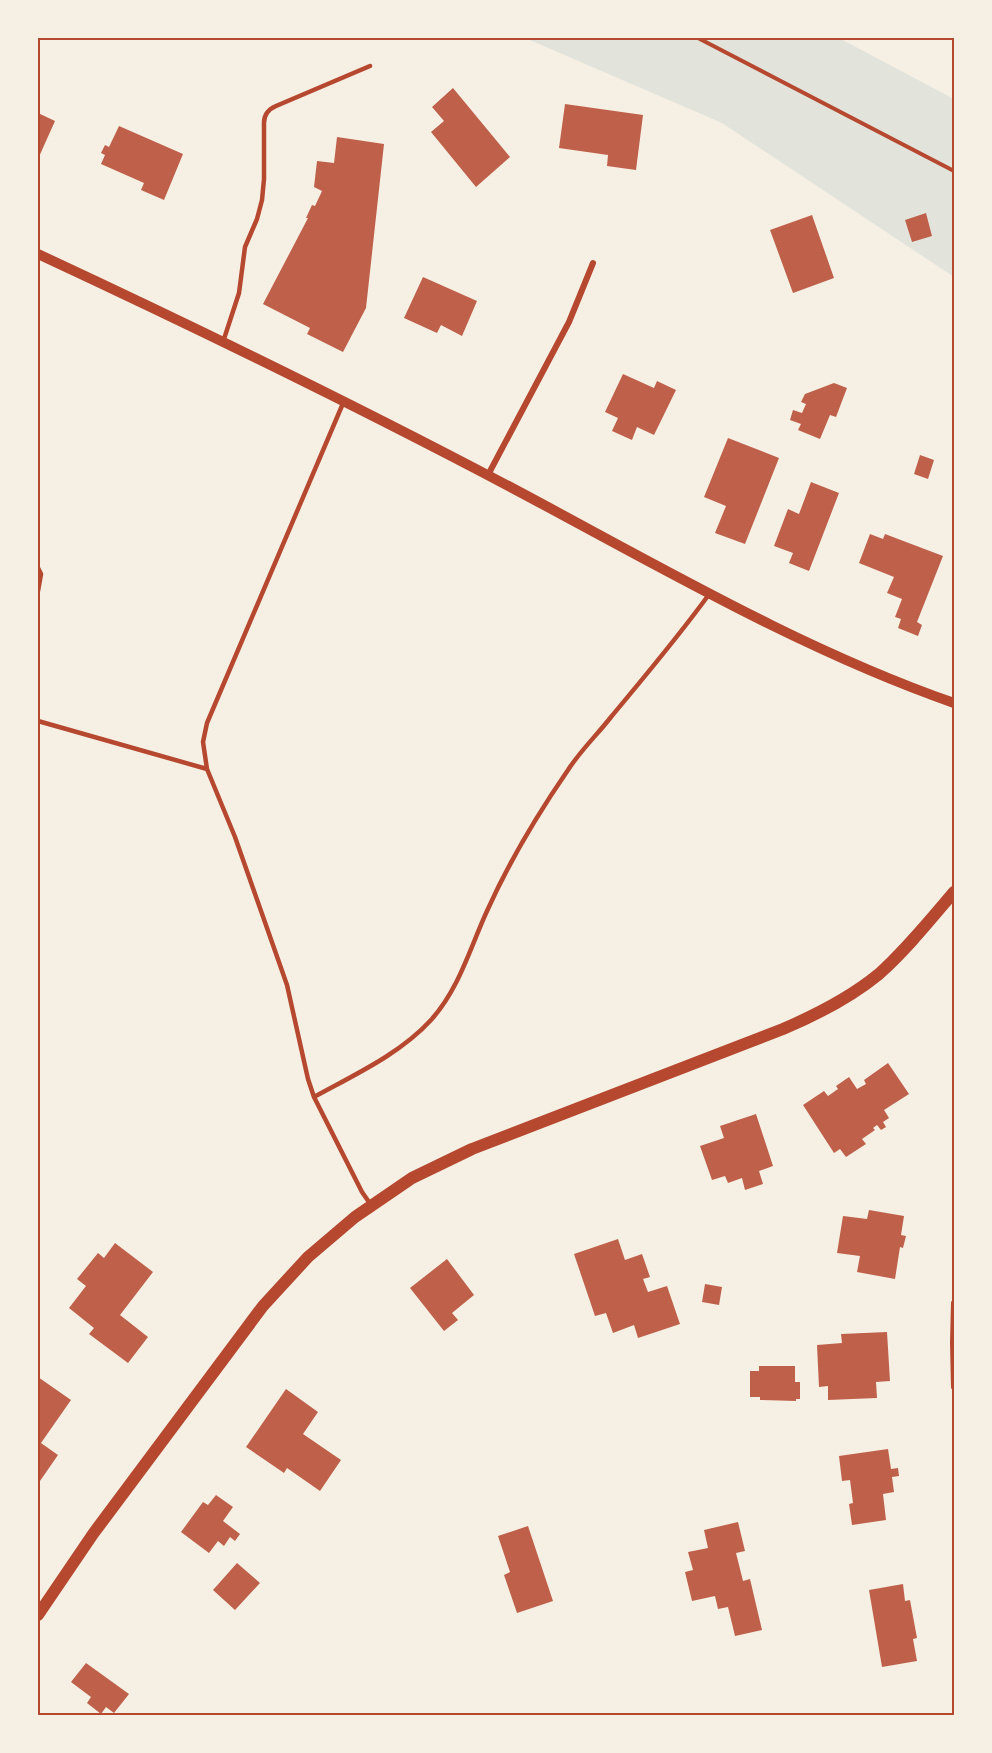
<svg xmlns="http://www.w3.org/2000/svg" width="992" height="1753" viewBox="0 0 992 1753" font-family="'Varela Round',sans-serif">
	<rect width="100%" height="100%" fill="#f6efe4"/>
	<path fill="#e2e4dc" d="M 525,38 L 839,38 L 954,99 L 954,277 L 722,123 Z"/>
	<path fill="#bf614a" d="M 453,88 L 510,157 L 476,187 L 431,132 L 444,121 L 432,107 Z
		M 565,104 L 643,115 L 636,170 L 607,166 L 608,155 L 559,148 Z
		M 38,113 L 55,121 L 38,159 Z
		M 119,126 L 183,154 L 164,200 L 141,190 L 144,183 L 101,164 L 105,155 L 101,153 L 105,145 L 109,147 Z
		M 337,137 L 384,144 L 366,308 L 343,352 L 307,334 L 310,328 L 263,304 L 308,218 L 306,218 L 312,205 L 315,206 L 322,191 L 314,187 L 317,161 L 334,163 Z
		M 926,213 L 932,236 L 912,242 L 905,220 Z
		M 812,215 L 834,278 L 793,293 L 770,230 Z
		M 423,277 L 477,301 L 462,336 L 441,325 L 437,333 L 404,318 Z
		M 623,374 L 654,388 L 657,381 L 676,390 L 654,435 L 637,427 L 632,440 L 612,431 L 618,418 L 605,412 Z
		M 834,383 L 847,388 L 836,417 L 830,415 L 820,439 L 798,430 L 801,424 L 790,420 L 793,410 L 802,413 L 806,404 L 801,402 L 805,394 Z
		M 728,438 L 779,458 L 745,544 L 715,533 L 726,506 L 704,497 Z
		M 920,455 L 934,460 L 928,479 L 914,474 Z
		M 811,482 L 839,493 L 809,571 L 789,563 L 793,553 L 774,546 L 788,509 L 799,514 Z
		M 870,534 L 883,539 L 885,534 L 943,556 L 917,622 L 922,625 L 918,636 L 898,628 L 901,619 L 895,617 L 902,599 L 887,593 L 894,577 L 859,563 Z
		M 888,1063 L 909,1094 L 884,1110 L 889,1118 L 883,1122 L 886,1127 L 881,1130 L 877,1125 L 873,1128 L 875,1130 L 862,1139 L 866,1144 L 846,1157 L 840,1149 L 834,1153 L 803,1105 L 824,1091 L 828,1096 L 838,1089 L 836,1086 L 849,1077 L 857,1089 L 866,1084 L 864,1080 Z
		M 756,1114 L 773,1166 L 759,1171 L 763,1184 L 745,1190 L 742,1178 L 728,1183 L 725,1176 L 712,1180 L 700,1146 L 724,1138 L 720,1126 Z
		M 869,1210 L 904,1216 L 901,1235 L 906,1236 L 903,1248 L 900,1247 L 895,1279 L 857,1272 L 860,1256 L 837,1253 L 843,1216 L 867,1219 Z
		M 618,1239 L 625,1260 L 642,1254 L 650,1277 L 643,1279 L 648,1292 L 667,1286 L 680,1324 L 638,1338 L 634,1325 L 613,1333 L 606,1313 L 595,1316 L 574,1254 Z
		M 115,1243 L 153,1272 L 120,1315 L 148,1337 L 128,1363 L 89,1334 L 94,1328 L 69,1308 L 86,1286 L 77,1279 L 98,1253 L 104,1258 Z
		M 447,1259 L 474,1295 L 452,1313 L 458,1320 L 444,1331 L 410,1288 Z
		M 705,1284 L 722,1287 L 719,1305 L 702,1302 Z
		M 887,1332 L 890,1381 L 876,1382 L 877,1398 L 828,1400 L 828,1386 L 819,1387 L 817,1345 L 842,1343 L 841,1334 Z
		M 759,1366 L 795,1366 L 795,1382 L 800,1382 L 800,1399 L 796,1399 L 796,1401 L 760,1400 L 760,1397 L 750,1397 L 750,1371 L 759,1371 Z
		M 38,1377 L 71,1400 L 41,1443 L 58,1455 L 40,1481 L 38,1479 Z
		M 286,1389 L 318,1412 L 303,1434 L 341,1460 L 320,1491 L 287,1468 L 284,1473 L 246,1447 Z
		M 888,1449 L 891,1469 L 898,1468 L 899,1476 L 892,1477 L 894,1492 L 883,1494 L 886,1520 L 852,1525 L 849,1504 L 853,1503 L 850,1480 L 842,1481 L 839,1456 Z
		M 216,1495 L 233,1507 L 223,1521 L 240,1534 L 235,1541 L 230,1537 L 224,1546 L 218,1541 L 209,1553 L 181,1532 L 203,1502 L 208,1505 Z
		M 738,1522 L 745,1551 L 736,1553 L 743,1581 L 750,1579 L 762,1630 L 735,1636 L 728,1607 L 718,1609 L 715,1596 L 692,1601 L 685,1572 L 693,1570 L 688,1552 L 708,1548 L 704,1530 Z
		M 528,1526 L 553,1601 L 517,1613 L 504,1575 L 510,1572 L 498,1536 Z
		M 237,1563 L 260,1583 L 235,1610 L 213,1590 Z
		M 903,1584 L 905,1601 L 910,1600 L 917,1638 L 913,1639 L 917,1661 L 882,1667 L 869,1590 Z
		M 86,1663 L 129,1694 L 114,1713 L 106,1707 L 101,1714 L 87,1703 L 91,1697 L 71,1682 Z"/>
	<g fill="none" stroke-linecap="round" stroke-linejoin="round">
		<path stroke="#b5482f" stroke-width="4" d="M 698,38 L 954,171"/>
		<path stroke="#b5482f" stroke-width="4.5" d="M 223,342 L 239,293 L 245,247 L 257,219 L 262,200 L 264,179 L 264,123 C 264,115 269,109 276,106 L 370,66
			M 344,401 L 207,723 L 203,742 L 207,769 L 235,837 L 287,985 L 308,1079 L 314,1097 L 362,1192 L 371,1205
			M 38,568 L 41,574 L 38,591
			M 38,721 L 207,769
			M 314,1097 C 354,1075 400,1054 431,1020 C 459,989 470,948 487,911 C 509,862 537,815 568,770 C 580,751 597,735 611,717 C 645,676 679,636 710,593"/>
		<path stroke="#b5482f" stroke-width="6" d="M 488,475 L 569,322 L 593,263
			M 954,1303 L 953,1343 L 954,1387"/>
		<path stroke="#b5482f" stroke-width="10" d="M 38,254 C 199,329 359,407 516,490 C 659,566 802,650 954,703"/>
		<path stroke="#b5482f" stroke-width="12" d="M 38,1615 L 93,1534 L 263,1306 L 308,1257 L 355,1217 L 412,1178 L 472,1149 L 783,1029 C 816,1015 851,997 879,974 C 906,950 931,919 954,892"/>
	</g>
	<rect width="992" height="1753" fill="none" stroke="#f6efe4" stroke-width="78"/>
	<rect x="39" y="39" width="914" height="1675" fill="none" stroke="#b5482f" stroke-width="2"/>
</svg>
